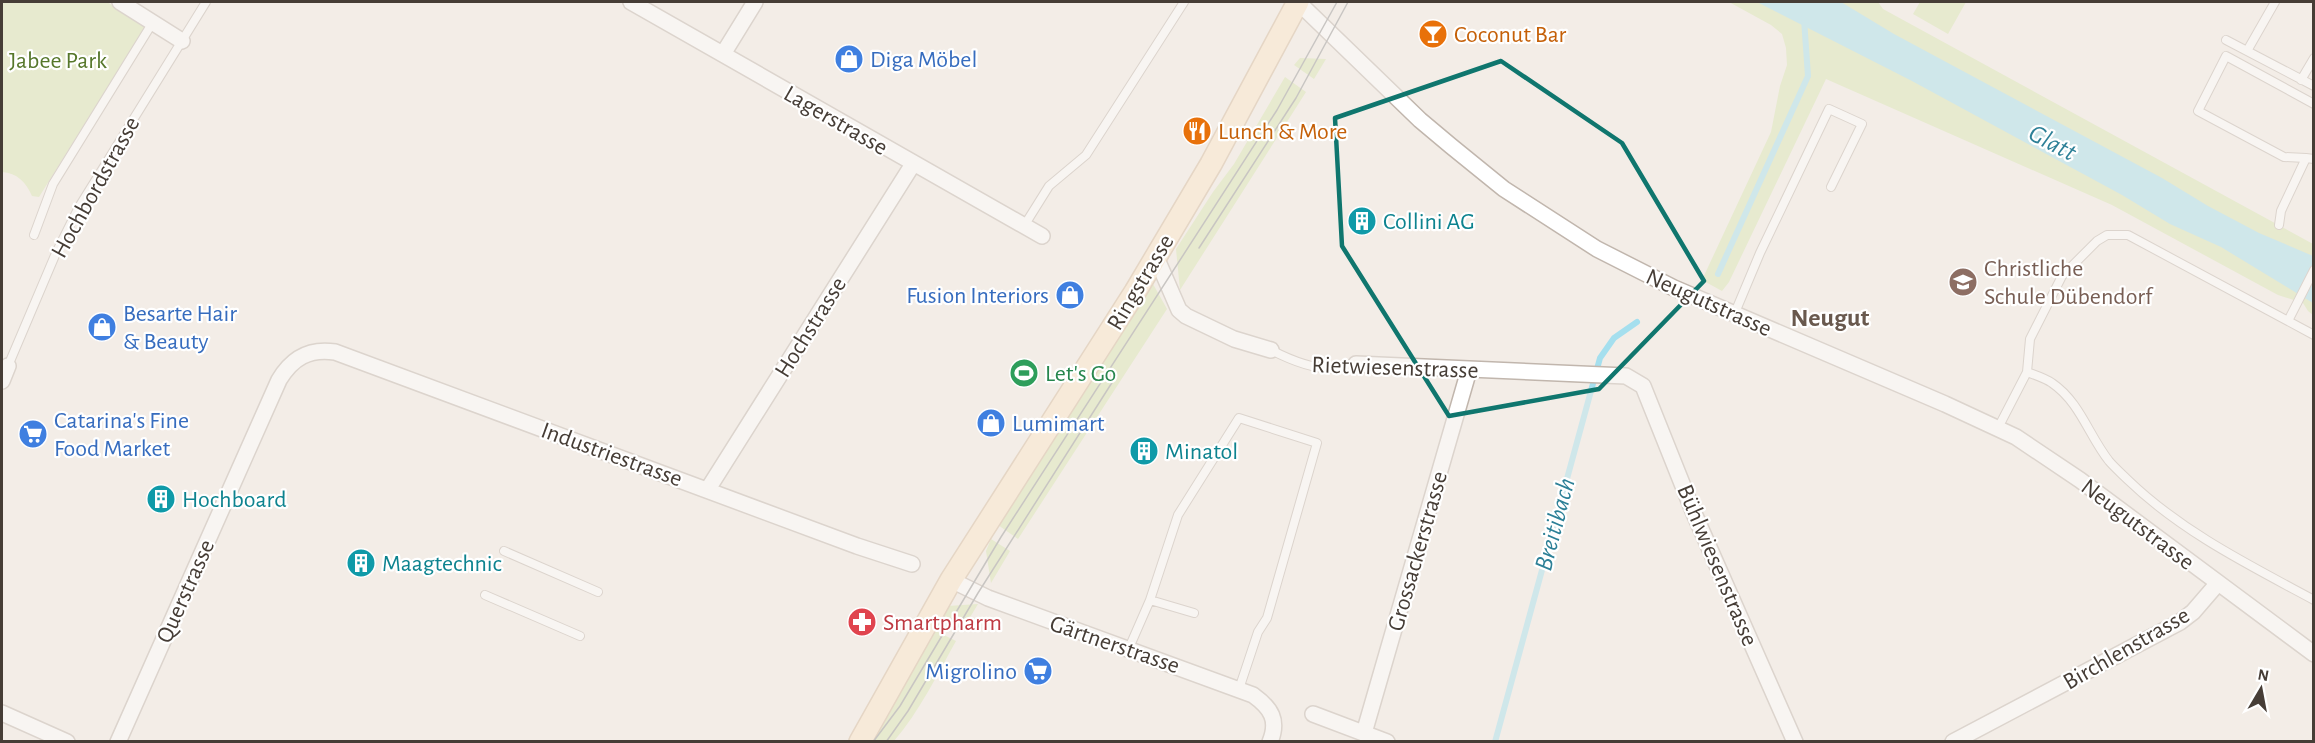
<svg xmlns="http://www.w3.org/2000/svg" width="2315" height="743" viewBox="0 0 2315 743" font-family="'Alegreya Sans',sans-serif">
	<rect width="100%" height="100%" fill="#f3ede7"/>
	<path fill="#d9e6b1" d="M 2,2 L 107,2 L 146,26 L 39,197 L 32,196 C 26,182 17,173 2,172 Z
		M 1729,2 L 1878,2 L 1883,9 L 2313,244 L 2313,315 L 2308,311 L 2303,303 L 2278,295 L 2112,205 L 1826,79 L 1729,282 L 1722,291 L 1702,280 L 1771,132 L 1780,86 L 1787,65 L 1786,48 L 1782,34 L 1771,25 Z
		M 1920,2 L 1966,2 L 1948,34 L 1913,14 Z
		M 1300,58 L 1326,59 L 1314,79 L 1294,65 Z
		M 1285,77 L 1306,92 L 1180,290 L 1176,249 L 1213,192 L 1234,164 Z
		M 1153,284 L 1167,309 L 1018,539 L 998,525 Z
		M 991,539 L 1010,551 L 991,583 L 986,551 Z
		M 978,604 L 963,629 L 942,616 L 948,606 Z
		M 934,630 L 956,641 C 937,675 919,712 894,741 L 874,742 L 878,729 Z"/>
	<path fill="#a5dfee" d="M 1757,2 L 1841,2 L 1894,34 L 2162,178 L 2208,206 L 2259,233 L 2313,256 L 2313,303 L 2221,247 L 2170,224 L 2122,195 L 1912,81 Z"/>
	<g fill="none" stroke-linecap="round" stroke-linejoin="round">
		<path stroke="#a5dfee" stroke-width="6" d="M 1718,274 L 1808,76 L 1804,19
			M 1495,742 L 1600,358 L 1614,338 L 1637,322"/>
		<g stroke="#c1b6ad" stroke-width="10">
			<path id="lane" d="M 2226,40 L 2314,86
				M 2247,51 L 2275,2
				M 2301,80 L 2314,58
				M 2306,158 L 2284,157 L 2198,111 L 2226,56 L 2314,104
				M 2279,225 L 2281,211 L 2306,158 L 2314,159
				M 1024,226 L 1049,186 L 1086,155 L 1184,2
				M 34,235 L 53,184 L 153,22
				M 1734,315 L 1760,253 L 1829,109 L 1862,124 L 1831,187
				M 2288,321 L 2314,270
				M 1271,350 C 1296,363 1330,376 1356,364
				M 8,366 L 56,253 L 79,207 L 206,2
				M 2027,372 C 2035,375 2045,378 2052,383 C 2080,402 2089,436 2109,461 C 2115,468 2122,474 2128,480 C 2182,532 2249,565 2314,600
				M 1998,428 L 2027,372 L 2030,339 L 2062,276 L 2097,241 L 2107,235 L 2128,235 L 2314,335
				M 504,551 L 598,592
				M 485,595 L 580,636
				M 1150,600 L 1194,613
				M 1129,648 L 1150,600 L 1178,515 L 1239,418 L 1317,443 L 1267,618 L 1258,632 L 1239,689"/>
		</g>
		<g stroke="#c1b6ad" stroke-width="18">
			<path id="street" d="M 120,2 L 182,41
				M 631,2 L 1042,236
				M 1298,2 L 1420,120 L 1451,146 L 1504,189 L 1597,249 L 1674,288 L 1945,404 L 2016,437 L 2080,480 L 2314,654
				M 723,54 L 755,2
				M 1156,257 L 1179,310 L 1186,316 L 1234,339 L 1271,350
				M 1356,364 L 1626,376 L 1643,386 L 1693,511 L 1795,742
				M 2,381 L 8,366
				M 708,489 L 913,164
				M 951,580 L 988,598 L 1253,695 C 1271,708 1279,720 1270,742
				M 2,713 L 67,742
				M 1313,714 L 1387,742
				M 1364,733 L 1469,370
				M 118,742 L 279,380 C 292,358 309,348 335,352 L 857,546 L 912,564
				M 1953,742 L 2180,622 L 2193,612 L 2218,583"/>
		</g>
		<g stroke="#d5ba9b" stroke-width="24">
			<path id="secondary" d="M 860,742 L 951,580 L 1135,292 L 1211,164 L 1298,2"/>
		</g>
		<use href="#lane" stroke="#fff" stroke-width="8"/>
		<use href="#street" stroke="#fff" stroke-width="15"/>
		<use href="#secondary" stroke="#fde6c8" stroke-width="21"/>
		<path stroke="#969696" stroke-width="1.5" d="M 1199,248 L 1296,98 L 1348,2
			M 873,742 L 900,706 L 1001,537 L 1277,110 L 1337,2
			M 886,742 L 908,711 L 978,593 L 1113,381"/>
	</g>
	<path d="M0 0H2315V743H0ZM 1501,61 L 1622,143 L 1704,281 L 1599,389 L 1449,416 L 1342,246 L 1335,118 Z" fill="#f3ede7" fill-opacity=".55" fill-rule="evenodd"/>
	<path fill="none" stroke="#0f766e" stroke-width="4.5" stroke-linejoin="round" d="M 1501,61 L 1622,143 L 1704,281 L 1599,389 L 1449,416 L 1342,246 L 1335,118 Z"/>
	<defs>
		<g id="bar-disc" transform="scale(1.5)"><circle r="9.5" fill="#e8710a" stroke="#fff"/><path d="M-6-5H6L.8 .8V4.5H3.5V6h-7V4.5H-.8V.8Z" fill="#fff"/></g>
		<g id="shop-disc" transform="scale(1.5)"><circle r="9.5" fill="#3f7fe0" stroke="#fff"/><path d="M-5-2.5h2.3a2.7 3.5 0 0 1 5.4 0H5L5.5 6h-11ZM-1.5-2.5h3a1.5 2.3 0 0 0-3 0Z" fill="#fff"/></g>
		<g id="restaurant-disc" transform="scale(1.5)"><circle r="9.5" fill="#e8710a" stroke="#fff"/><path d="M-5-6h1v4h1v-4h1v4h1v-4h1v5L-1.5 .5V6h-2V.5L-5-1ZM5-6V6H3V1.5H1.5Q1.5-4 5-6Z" fill="#fff"/></g>
		<g id="building-disc" transform="scale(1.5)"><circle r="9.5" fill="#0f9aa8" stroke="#fff"/><path d="M-4-6H4V6H1V3H-1V6H-4ZM-2.5-4.3h1.7v1.8h-1.7ZM.8-4.3h1.7v1.8H.8ZM-2.5-1h1.7V.8h-1.7ZM.8-1h1.7V.8H.8Z" fill="#fff"/></g>
		<g id="school-disc" transform="scale(1.5)"><circle r="9.5" fill="#8d6e63" stroke="#fff"/><path d="M0-5L7-2L0 1L-7-2ZM-4 1L0 2.5L4 1V4Q0 6-4 4Z" fill="#fff"/></g>
		<g id="stadium-disc" transform="scale(1.5)"><circle r="9.5" fill="#2e9e5b" stroke="#fff"/><path d="M0-5a6.5 5 0 1 0 0 10a6.5 5 0 1 0 0-10ZM-3.5-1.8h7v3.6h-7Z" fill="#fff"/></g>
		<g id="supermarket-disc" transform="scale(1.5)"><circle r="9.5" fill="#3f7fe0" stroke="#fff"/><path d="M-6-5.5h2.5l.6 2H6L4.5 2H-2.5L-4.4-4H-6ZM-1.5 3.2a1.3 1.3 0 1 0 .1 0ZM3 3.2a1.3 1.3 0 1 0 .1 0Z" fill="#fff"/></g>
		<g id="pharmacy-disc" transform="scale(1.5)"><circle r="9.5" fill="#e0444e" stroke="#fff"/><path d="M-2-6h4v4h4v4h-4v4h-4v-4h-4v-4h4Z" fill="#fff"/></g>
	</defs>
	<g fill-rule="evenodd">
		<use href="#bar-disc" x="1433" y="34"/>
		<use href="#shop-disc" x="849" y="59"/>
		<use href="#restaurant-disc" x="1197" y="131"/>
		<use href="#building-disc" x="1362" y="221"/>
		<use href="#school-disc" x="1963" y="282"/>
		<use href="#shop-disc" x="1070" y="295"/>
		<use href="#shop-disc" x="102" y="327"/>
		<use href="#stadium-disc" x="1024" y="373"/>
		<use href="#shop-disc" x="991" y="423"/>
		<use href="#supermarket-disc" x="33" y="434"/>
		<use href="#building-disc" x="1144" y="451"/>
		<use href="#building-disc" x="161" y="499"/>
		<use href="#building-disc" x="361" y="563"/>
		<use href="#pharmacy-disc" x="862" y="622"/>
		<use href="#supermarket-disc" x="1038" y="671"/>
	</g>
	<g text-anchor="middle" stroke-width="4.5" stroke-linejoin="round" paint-order="stroke">
		<g font-size="24" fill="#c56008" stroke="#fff" text-anchor="start">
			<text x="1454" y="42">Coconut Bar</text>
			<text x="1218" y="139">Lunch &amp; More</text>
		</g>
		<g font-size="24" fill="#366cbe" stroke="#fff" text-anchor="start">
			<text x="870" y="67">Diga Möbel</text>
			<text x="1049" y="303" text-anchor="end">Fusion Interiors</text>
			<text x="123" y="321">Besarte Hair<tspan x="123" dy="28">&amp; Beauty</tspan></text>
			<text x="54" y="428">Catarina's Fine<tspan x="54" dy="28">Food Market</tspan></text>
			<text x="1012" y="431">Lumimart</text>
			<text x="1017" y="679" text-anchor="end">Migrolino</text>
		</g>
		<g font-size="24" fill="#56772b" stroke="#fff">
			<text x="58" y="68">Jabee Park</text>
		</g>
		<g font-size="24" fill="#463d36" stroke="#fff">
			<text transform="translate(836 120) rotate(30)" y="8">Lagerstrasse</text>
			<text transform="translate(95 187) rotate(-61)" y="8">Hochbordstrasse</text>
			<text transform="translate(1140 282) rotate(-59)" y="8">Ringstrasse</text>
			<text transform="translate(1709 302) rotate(24)" y="8">Neugutstrasse</text>
			<text transform="translate(810 327) rotate(-58)" y="8">Hochstrasse</text>
			<text transform="translate(1395 367) rotate(2)" y="8">Rietwiesenstrasse</text>
			<text transform="translate(612 454) rotate(20)" y="8">Industriestrasse</text>
			<text transform="translate(2138 524) rotate(37)" y="8">Neugutstrasse</text>
			<text transform="translate(1417 551) rotate(-74)" y="8">Grossackerstrasse</text>
			<text transform="translate(1718 565) rotate(67)" y="8">Bühlwiesenstrasse</text>
			<text transform="translate(185 591) rotate(-66)" y="8">Querstrasse</text>
			<text transform="translate(1115 644) rotate(19)" y="8">Gärtnerstrasse</text>
			<text transform="translate(2126 648) rotate(-30)" y="8">Birchlenstrasse</text>
		</g>
		<g font-size="24" fill="#0d838f" stroke="#fff" text-anchor="start">
			<text x="1383" y="229">Collini AG</text>
			<text x="1165" y="459">Minatol</text>
			<text x="182" y="507">Hochboard</text>
			<text x="382" y="571">Maagtechnic</text>
		</g>
		<g font-size="24" fill="#785e54" stroke="#fff" text-anchor="start">
			<text x="1984" y="276">Christliche<tspan x="1984" dy="28">Schule Dübendorf</tspan></text>
		</g>
		<g font-size="24" fill="#27864d" stroke="#fff" text-anchor="start">
			<text x="1045" y="381">Let's Go</text>
		</g>
		<g font-size="24" fill="#be3a42" stroke="#fff" text-anchor="start">
			<text x="883" y="630">Smartpharm</text>
		</g>
		<g font-size="26" font-style="italic" fill="#2d8097" stroke="#fff">
			<text transform="translate(2053 142) rotate(28)" y="9">Glatt</text>
			<text transform="translate(1554 524) rotate(-75)" y="9">Breitibach</text>
		</g>
		<g font-size="26" font-weight="bold" fill="#69594e" stroke="#fff">
			<text x="1830" y="326">Neugut</text>
		</g>
	</g>
	<rect width="2315" height="743" fill="none" stroke="#463d36" stroke-width="6"/>
	<g transform="translate(2261 689) rotate(10)" stroke="#ffffff" stroke-width="4.5" paint-order="stroke">
	<path d="M0-4.5L10 22L0 15L-10 22Z" fill="#463d36"/>
	<text y="-9" font-size="16" font-weight="bold" text-anchor="middle" fill="#463d36">N</text>
	</g>
</svg>
